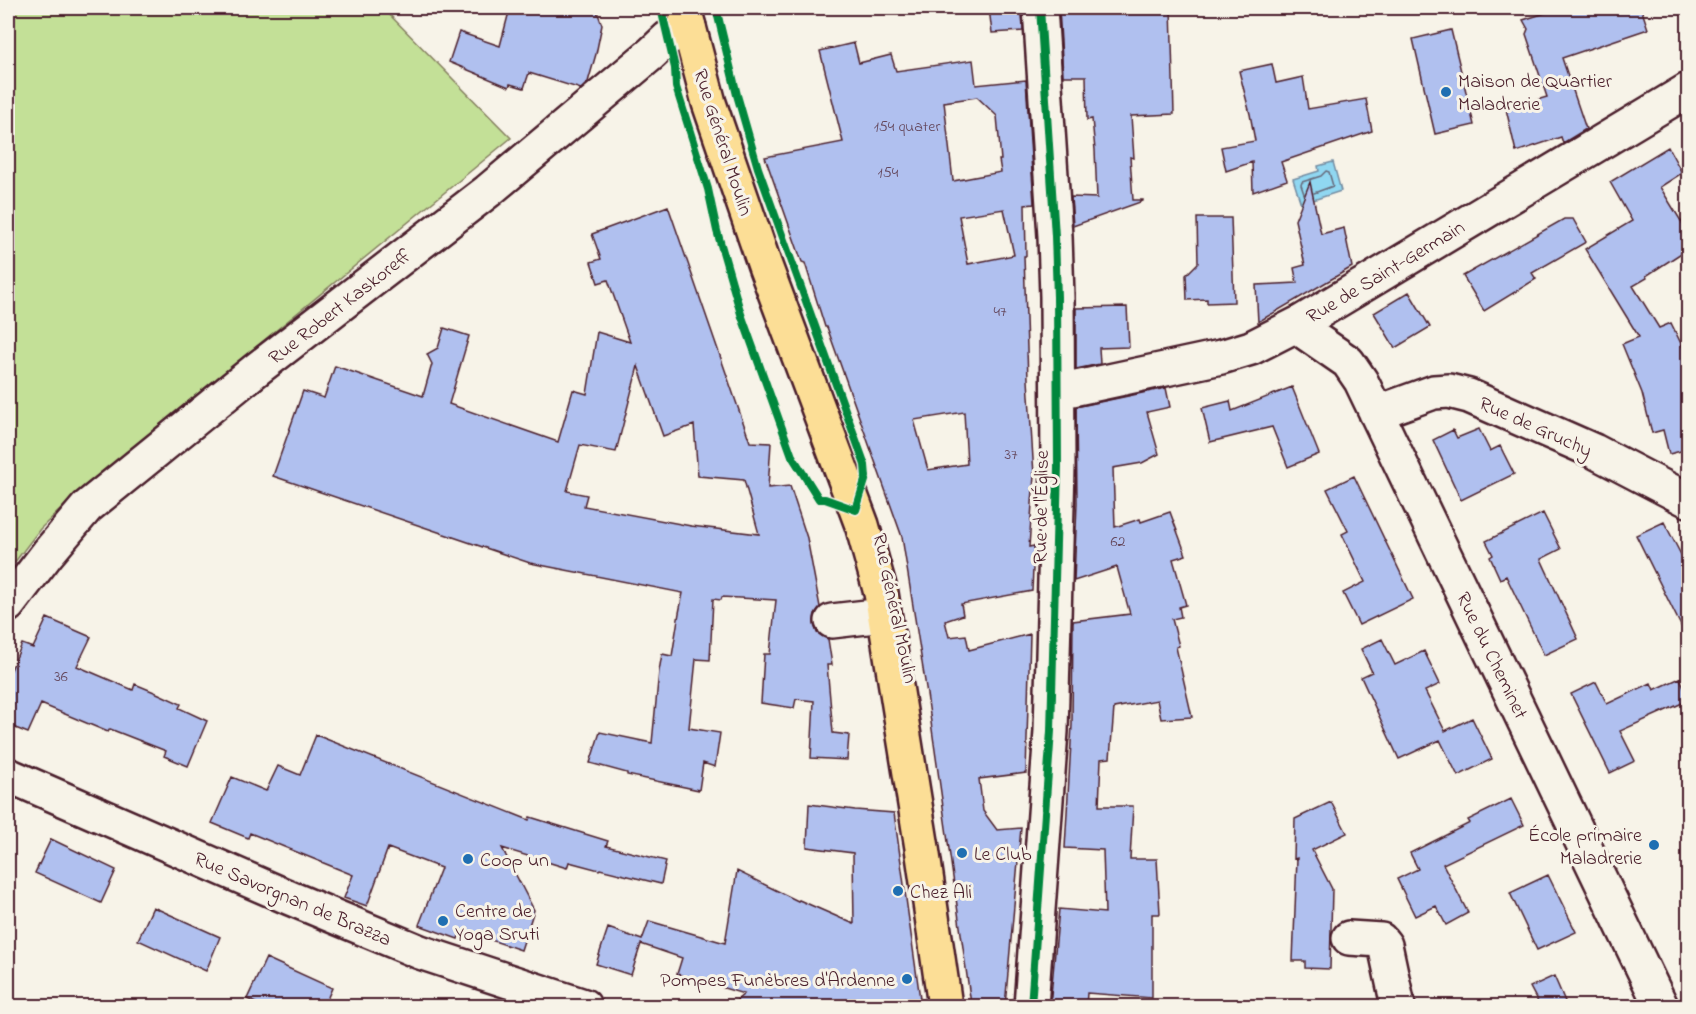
<svg xmlns="http://www.w3.org/2000/svg" width="1696" height="1014" viewBox="0 0 1696 1014" font-family="'Indie Flower',sans-serif">
	<rect width="100%" height="100%" fill="#f7f3e8"/>
	<filter id="ink" filterUnits="userSpaceOnUse"><feTurbulence type="fractalNoise" baseFrequency=".0167" numOctaves="2"/><feDisplacementMap in="SourceGraphic" scale="12" xChannelSelector="R" yChannelSelector="G"/><feConvolveMatrix kernelMatrix="1 2 1 2 8 2 1 2 1" color-interpolation-filters="sRGB"/></filter>
	<g filter="url(#ink)">
		<path fill="#c3e097" stroke="#868061" stroke-width="1.5" d="M 8,8 L 383,8 L 511,138 L 80,491 L 40,529 L 8,571 Z"/>
		<path fill="#90d7f1" stroke="#748da2" stroke-width="1.5" d="M 1333,162 L 1341,191 L 1301,204 L 1293,179 L 1319,171 L 1318,166 Z"/>
		<g fill="none" stroke-linecap="round" stroke-linejoin="round">
			<path stroke="#66697a" stroke-width="1.5" d="M 1304,194 L 1301,185 L 1302,182 L 1321,176 L 1326,171 L 1329,172 L 1333,186 L 1314,193"/>
		</g>
		<path fill="#b0c0ef" stroke="#4a1f2b" stroke-width="1.5" fill-rule="evenodd" d="M 510,8 L 596,8 L 602,25 L 596,54 L 588,82 L 581,89 L 529,73 L 524,88 L 510,84 L 509,87 L 449,62 L 459,32 L 500,46 Z
			M 989,8 L 1022,8 L 1023,31 L 992,33 Z
			M 1059,8 L 1171,8 L 1174,114 L 1131,116 L 1134,158 L 1130,157 L 1133,200 L 1143,200 L 1143,201 L 1073,226 L 1071,197 L 1097,198 L 1095,150 L 1092,119 L 1087,120 L 1086,76 L 1063,76 Z
			M 1561,8 L 1641,8 L 1648,29 L 1562,58 L 1586,129 L 1563,143 L 1561,137 L 1516,152 L 1506,109 L 1547,97 L 1526,34 L 1528,29 L 1523,20 Z
			M 1451,30 L 1474,125 L 1435,134 L 1413,39 Z
			M 854,43 L 859,63 L 891,55 L 896,71 L 973,60 L 976,85 L 1026,80 L 1034,204 L 1025,205 L 1026,256 L 1024,256 L 1028,380 L 1034,475 L 1029,547 L 1034,546 L 1032,591 L 961,604 L 963,615 L 945,621 L 949,637 L 966,635 L 969,650 L 1030,634 L 1026,773 L 979,779 L 983,811 L 997,830 L 1021,828 L 1005,1006 L 971,1004 L 927,694 L 902,537 L 827,327 L 825,327 L 805,263 L 802,262 L 765,157 L 843,142 L 820,51 ZM 977,97 L 997,116 L 1001,160 L 999,160 L 1001,172 L 953,181 L 944,102 ZM 1004,209 L 1014,255 L 968,264 L 959,216 ZM 964,412 L 967,464 L 928,470 L 914,420 Z
			M 1272,64 L 1276,83 L 1303,77 L 1308,109 L 1366,99 L 1372,131 L 1281,162 L 1287,180 L 1253,192 L 1252,162 L 1226,171 L 1221,147 L 1255,141 L 1250,114 L 1239,71 Z
			M 1668,147 L 1682,173 L 1660,187 L 1689,234 L 1689,248 L 1646,276 L 1647,278 L 1633,286 L 1659,328 L 1671,323 L 1689,360 L 1689,449 L 1669,454 L 1663,430 L 1652,433 L 1642,393 L 1622,344 L 1639,337 L 1585,249 L 1632,221 L 1610,182 Z
			M 1310,182 L 1321,234 L 1344,228 L 1352,267 L 1258,322 L 1256,285 L 1297,283 L 1294,268 L 1305,265 L 1295,220 Z
			M 668,206 L 750,442 L 771,443 L 768,488 L 790,486 L 807,538 L 820,607 L 815,614 L 814,624 L 817,633 L 828,639 L 832,665 L 827,665 L 833,733 L 849,735 L 847,760 L 811,758 L 814,701 L 796,699 L 794,708 L 761,703 L 764,654 L 770,654 L 776,600 L 722,597 L 721,600 L 713,599 L 710,660 L 696,659 L 689,728 L 720,733 L 715,767 L 703,763 L 699,790 L 627,775 L 627,773 L 590,763 L 600,732 L 652,743 L 659,671 L 662,654 L 672,656 L 679,613 L 683,593 L 530,563 L 273,476 L 303,391 L 324,398 L 335,366 L 423,396 L 432,364 L 427,354 L 438,348 L 444,328 L 469,336 L 449,404 L 558,442 L 573,390 L 587,394 L 597,332 L 630,342 L 608,280 L 598,283 L 591,262 L 601,259 L 592,234 ZM 638,366 L 663,436 L 694,425 L 698,476 L 744,480 L 759,534 L 691,526 L 584,506 L 587,495 L 567,491 L 580,445 L 616,452 Z
			M 1197,218 L 1231,218 L 1234,302 L 1207,303 L 1207,299 L 1187,300 L 1186,275 L 1198,263 Z
			M 1564,219 L 1573,219 L 1586,242 L 1532,273 L 1536,279 L 1484,311 L 1463,276 Z
			M 1409,292 L 1430,327 L 1395,348 L 1374,313 Z
			M 1127,307 L 1129,347 L 1099,348 L 1100,364 L 1076,369 L 1076,308 Z
			M 1292,387 L 1319,454 L 1288,467 L 1272,427 L 1210,442 L 1202,408 L 1230,401 L 1232,411 Z
			M 1166,388 L 1170,407 L 1147,412 L 1159,454 L 1142,463 L 1113,468 L 1115,527 L 1140,519 L 1141,522 L 1170,512 L 1186,555 L 1173,559 L 1186,605 L 1179,607 L 1181,617 L 1172,619 L 1179,646 L 1176,647 L 1192,717 L 1161,719 L 1157,700 L 1114,708 L 1110,758 L 1101,759 L 1099,806 L 1133,806 L 1130,859 L 1157,859 L 1160,914 L 1152,914 L 1152,998 L 1087,993 L 1086,1006 L 1050,1006 L 1059,909 L 1105,913 L 1103,850 L 1065,848 L 1072,725 L 1073,621 L 1130,614 L 1117,567 L 1074,581 L 1077,503 L 1076,407 Z
			M 1479,429 L 1490,451 L 1500,446 L 1514,474 L 1461,500 L 1433,440 L 1453,430 L 1457,438 Z
			M 1354,476 L 1413,599 L 1359,625 L 1343,593 L 1365,582 L 1342,534 L 1348,531 L 1327,489 Z
			M 1543,513 L 1561,549 L 1541,559 L 1578,639 L 1544,655 L 1506,576 L 1500,579 L 1490,557 L 1493,555 L 1486,541 Z
			M 1664,522 L 1689,570 L 1689,642 L 1636,535 Z
			M 47,618 L 91,637 L 77,666 L 133,690 L 135,684 L 159,694 L 181,704 L 179,708 L 207,721 L 188,766 L 164,756 L 166,751 L 110,729 L 108,732 L 41,704 L 28,733 L 8,725 L 8,677 L 22,644 L 33,648 Z
			M 1382,639 L 1395,665 L 1424,651 L 1440,684 L 1425,691 L 1445,731 L 1472,718 L 1492,759 L 1458,776 L 1440,740 L 1399,759 L 1361,677 L 1372,672 L 1361,649 Z
			M 1680,678 L 1689,700 L 1620,731 L 1635,761 L 1610,773 L 1571,694 L 1596,682 L 1607,704 L 1651,683 L 1654,690 Z
			M 316,735 L 529,820 L 530,817 L 608,841 L 606,846 L 666,861 L 661,884 L 600,869 L 599,870 L 569,862 L 567,868 L 502,848 L 534,910 L 521,950 L 461,930 L 458,939 L 419,925 L 441,868 L 388,848 L 367,906 L 344,898 L 353,875 L 250,833 L 248,838 L 212,823 L 232,777 L 266,791 L 278,766 L 300,775 Z
			M 1511,799 L 1524,825 L 1443,864 L 1468,913 L 1446,925 L 1436,906 L 1415,916 L 1397,879 L 1418,869 L 1410,853 L 1470,823 L 1468,820 Z
			M 1331,802 L 1347,833 L 1312,850 L 1332,889 L 1330,969 L 1305,968 L 1305,961 L 1293,961 L 1297,858 L 1294,859 L 1295,819 Z
			M 809,804 L 855,810 L 894,813 L 921,1006 L 730,1006 L 744,994 L 677,974 L 682,958 L 641,944 L 631,975 L 596,964 L 608,928 L 642,940 L 649,921 L 725,943 L 737,871 L 798,901 L 799,900 L 854,924 L 853,853 L 807,847 Z
			M 51,839 L 116,870 L 101,903 L 35,873 Z
			M 1548,875 L 1576,932 L 1537,950 L 1510,893 Z
			M 153,907 L 220,937 L 206,971 L 138,940 Z
			M 266,958 L 332,988 L 324,1006 L 262,1006 L 247,999 Z
			M 1554,976 L 1567,1006 L 1540,1006 L 1530,987 Z"/>
		<g fill="none" stroke-linecap="round" stroke-linejoin="round">
			<g stroke="#4a1f2b" stroke-width="38">
				<path id="minor" d="M 1300,323 L 1306,333 L 1348,362 L 1361,381 L 1661,1006
					M 1058,392 L 1221,357 L 1251,348 L 1300,323 L 1688,90
					M 1376,413 L 1434,392 L 1449,391 L 1469,396 L 1594,451 L 1688,500
					M 8,605 L 48,553 L 87,507 L 257,369 L 488,191 L 651,54 L 668,38 L 689,27
					M 832,621 L 884,615
					M 8,775 L 290,898 L 420,952 L 584,1006
					M 1349,938 L 1381,940 L 1385,945 L 1398,1006
					M 1031,1006 L 1051,731 L 1058,467 L 1057,297 L 1055,236 L 1040,8"/>
			</g>
			<g stroke="#4a1f2b" stroke-width="38">
				<path id="major" d="M 684,8 L 709,103 L 765,266 L 862,525 L 881,593 L 922,848 L 945,1006"/>
			</g>
			<use href="#minor" stroke="#f7f3e8" stroke-width="33"/>
			<use href="#major" stroke="#fcde96" stroke-width="33"/>
			<g stroke="#f7f3e8" stroke-width="11">
				<path id="cycleway" d="M 661,8 L 675,68 L 676,87 L 708,189 L 717,231 L 741,314 L 792,456 L 819,499 L 825,499 L 856,510 L 866,477 L 865,465 L 758,168 L 737,95 L 716,8
					M 1031,1006 L 1051,731 L 1058,467 L 1057,297 L 1055,236 L 1040,8"/>
			</g>
			<use href="#cycleway" stroke="#00873e" stroke-width="8"/>
		</g>
	</g>
	<g fill="#1f6fb2" stroke="#f7f3e8" stroke-width="2">
		<circle cx="1446" cy="92" r="6"/>
		<circle cx="1654" cy="845" r="6"/>
		<circle cx="962" cy="853" r="6"/>
		<circle cx="468" cy="859" r="6"/>
		<circle cx="898" cy="891" r="6"/>
		<circle cx="443" cy="921" r="6"/>
		<circle cx="907" cy="979" r="6"/>
	</g>
	<g text-anchor="middle" stroke-width="6" stroke-linejoin="round" paint-order="stroke">
		<g font-size="16" fill="#64475c">
			<text x="907" y="131">154 quater</text>
			<text x="888" y="177">154</text>
			<text x="1000" y="316">47</text>
			<text x="1011" y="459">37</text>
			<text x="1118" y="546">62</text>
			<text x="61" y="681">36</text>
		</g>
		<g font-size="20" fill="#4a1f2b" stroke="#f7f3e8" text-anchor="start">
			<text x="1458" y="87">Maison de Quartier<tspan x="1458" dy="23">Maladrerie</tspan></text>
			<text x="1642" y="841" text-anchor="end">École primaire<tspan x="1642" dy="23">Maladrerie</tspan></text>
			<text x="974" y="860">Le Club</text>
			<text x="480" y="866">Coop un</text>
			<text x="910" y="898">Chez Ali</text>
			<text x="455" y="917">Centre de<tspan x="455" dy="23">Yoga Sruti</tspan></text>
			<text x="895" y="986" text-anchor="end">Pompes Funèbres d'Ardenne</text>
		</g>
		<g font-size="20" fill="#4a1f2b" stroke="#f7f3e8">
			<text transform="translate(724 142) rotate(72)" y="7">Rue Général Moulin</text>
			<text transform="translate(1385 271) rotate(-31)" y="7">Rue de Saint-Germain</text>
			<text transform="translate(339 306) rotate(-38)" y="7">Rue Robert Kaskoreff</text>
			<text transform="translate(1536 426) rotate(24)" y="7">Rue de Gruchy</text>
			<text transform="translate(1040 507) rotate(-89)" y="7">Rue de l'Église</text>
			<text transform="translate(896 608) rotate(78)" y="7">Rue Général Moulin</text>
			<text transform="translate(1493 655) rotate(64)" y="7">Rue du Cheminet</text>
			<text transform="translate(293 898) rotate(23)" y="7">Rue Savorgnan de Brazza</text>
		</g>
	</g>
	<rect width="1696" height="1014" fill="none" stroke="#f7f3e8" stroke-width="30"/>
	<rect x="15" y="15" width="1666" height="984" fill="none" stroke="#4a1f2b" stroke-width="2" filter="url(#ink)"/>
</svg>
